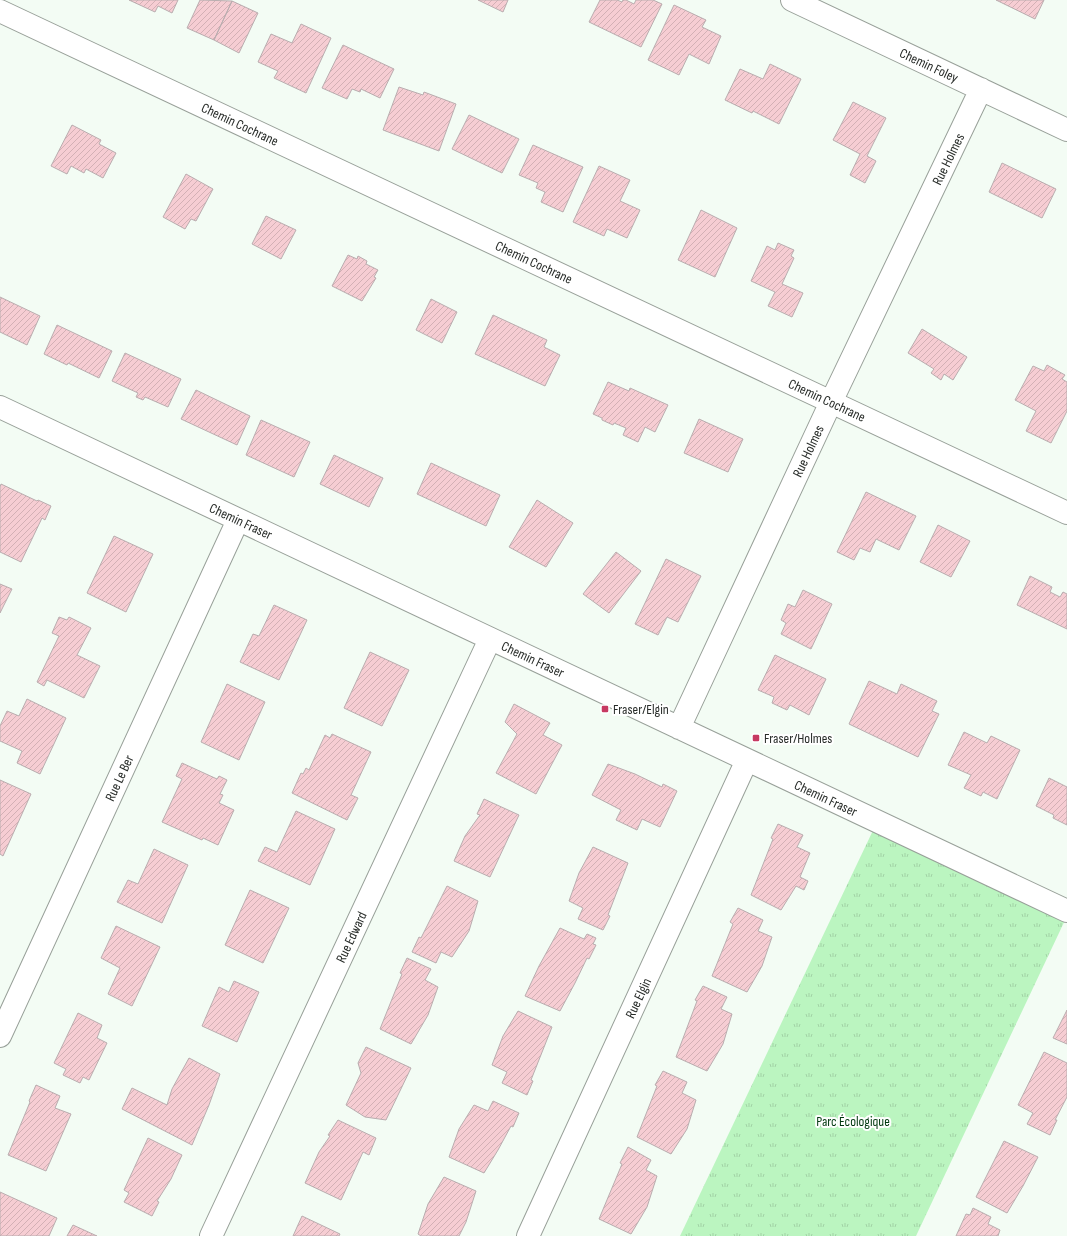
<svg xmlns="http://www.w3.org/2000/svg" width="1067" height="1236" viewBox="0 0 1067 1236" font-family="'Sofia Sans Condensed',sans-serif">
	<defs>
		<pattern id="grass-tufts" width="24" height="20" patternUnits="userSpaceOnUse"><rect width="24" height="20" fill="#bbf5c0"/><path d="M3 7l-1-3M5 7V3M7 7l1-3M15 17l-1-3M17 17v-4M19 17l1-3" fill="none" stroke="#a1d2a5"/></pattern>
		<pattern id="building-hatch" width="6" height="6" patternUnits="userSpaceOnUse"><rect width="6" height="6" fill="#f6cdd3"/><path d="M-1 1l2-2M0 6l6-6M5 7l2-2" fill="none" stroke="#d3b0b5"/></pattern>
	</defs>
	<rect width="100%" height="100%" fill="#f3fcf4"/>
	<path fill="url(#grass-tufts)" d="M 877,822 L 1067,916 L 916,1236 L 680,1236 Z"/>
	<path fill="url(#building-hatch)" stroke="#b9adaf" d="M 129,0 L 178,0 L 172,13 L 158,6 L 155,12 Z
		M 200,0 L 232,1 L 214,40 L 187,28 Z
		M 478,0 L 508,0 L 503,12 Z
		M 600,0 L 617,0 L 622,2 L 623,0 L 626,0 L 634,4 L 636,0 L 653,0 L 662,4 L 641,47 L 589,22 Z
		M 996,0 L 1044,0 L 1035,19 Z
		M 232,1 L 258,13 L 239,53 L 214,40 Z
		M 674,5 L 706,20 L 702,27 L 721,36 L 709,64 L 689,54 L 679,75 L 648,60 Z
		M 301,24 L 331,38 L 306,93 L 274,78 L 278,71 L 258,62 L 271,34 L 292,43 Z
		M 343,45 L 394,69 L 380,98 L 361,89 L 360,92 L 352,89 L 347,99 L 322,88 Z
		M 770,64 L 801,79 L 779,124 L 753,111 L 752,113 L 725,100 L 740,69 L 763,79 Z
		M 399,87 L 423,95 L 424,92 L 456,104 L 439,151 L 383,130 Z
		M 853,102 L 886,118 L 867,156 L 876,161 L 865,183 L 850,175 L 860,154 L 833,140 Z
		M 469,115 L 519,139 L 502,173 L 452,149 Z
		M 72,125 L 101,140 L 99,144 L 116,153 L 103,178 L 86,169 L 84,173 L 71,166 L 67,174 L 51,166 Z
		M 533,145 L 583,167 L 563,212 L 541,202 L 545,192 L 536,188 L 538,183 L 519,175 Z
		M 1002,163 L 1056,189 L 1042,218 L 989,192 Z
		M 599,166 L 630,180 L 620,201 L 640,210 L 627,238 L 607,229 L 604,236 L 573,222 Z
		M 186,174 L 213,189 L 196,221 L 191,219 L 185,229 L 163,217 Z
		M 701,210 L 737,228 L 715,277 L 678,260 Z
		M 266,216 L 296,230 L 281,259 L 252,244 Z
		M 778,243 L 794,250 L 791,256 L 794,258 L 782,284 L 803,293 L 792,317 L 768,306 L 775,292 L 751,281 L 767,246 L 775,250 Z
		M 348,255 L 357,259 L 358,256 L 367,261 L 366,264 L 378,270 L 374,277 L 376,278 L 362,301 L 332,286 Z
		M 0,297 L 40,316 L 27,345 L 0,332 Z
		M 431,299 L 457,312 L 442,343 L 416,330 Z
		M 493,315 L 547,340 L 544,347 L 560,355 L 545,386 L 475,354 Z
		M 57,325 L 112,351 L 99,378 L 68,363 L 67,365 L 44,354 Z
		M 922,329 L 967,357 L 953,380 L 944,374 L 941,380 L 931,373 L 934,369 L 908,353 Z
		M 125,353 L 181,379 L 168,407 L 145,397 L 143,400 L 136,397 L 138,393 L 112,381 Z
		M 1047,365 L 1065,375 L 1062,379 L 1067,382 L 1067,411 L 1051,443 L 1026,431 L 1036,411 L 1015,400 L 1033,366 L 1044,371 Z
		M 608,382 L 629,391 L 630,388 L 668,405 L 655,432 L 645,427 L 638,442 L 623,435 L 626,428 L 614,423 L 613,425 L 602,420 L 602,418 L 593,414 Z
		M 196,390 L 250,416 L 237,445 L 181,419 Z
		M 699,419 L 743,439 L 728,472 L 684,453 Z
		M 261,420 L 310,442 L 294,477 L 246,455 Z
		M 334,455 L 383,478 L 369,507 L 320,484 Z
		M 431,463 L 500,495 L 486,526 L 417,494 Z
		M 1,484 L 37,501 L 38,500 L 51,506 L 45,520 L 42,518 L 21,562 L 0,552 L 0,487 Z
		M 866,492 L 916,516 L 899,550 L 876,539 L 870,552 L 860,548 L 854,560 L 837,552 Z
		M 537,500 L 573,523 L 546,567 L 509,547 Z
		M 938,525 L 970,541 L 951,577 L 920,562 Z
		M 114,536 L 153,554 L 126,612 L 87,593 Z
		M 616,552 L 641,571 L 609,613 L 583,594 Z
		M 666,559 L 701,576 L 678,622 L 667,617 L 658,635 L 635,624 Z
		M 1030,576 L 1052,587 L 1050,592 L 1060,597 L 1063,592 L 1067,594 L 1067,629 L 1017,605 Z
		M 0,584 L 12,589 L 0,613 Z
		M 803,590 L 832,604 L 811,649 L 781,634 L 786,623 L 781,620 L 788,604 L 795,607 Z
		M 274,605 L 307,620 L 279,680 L 240,662 L 253,634 L 259,636 Z
		M 59,617 L 67,620 L 69,617 L 91,628 L 77,655 L 100,666 L 84,698 L 47,680 L 44,686 L 37,682 L 59,636 L 52,633 Z
		M 370,652 L 409,670 L 382,726 L 344,708 Z
		M 775,655 L 826,679 L 809,715 L 790,705 L 787,710 L 772,703 L 774,697 L 758,690 Z
		M 869,681 L 897,694 L 901,684 L 937,701 L 932,711 L 939,714 L 918,757 L 849,724 Z
		M 227,684 L 265,702 L 239,760 L 201,742 Z
		M 27,699 L 66,718 L 40,774 L 17,763 L 22,751 L 0,741 L 0,726 L 7,711 L 19,716 Z
		M 514,704 L 550,723 L 543,735 L 562,745 L 536,794 L 496,773 L 517,734 L 505,722 Z
		M 964,732 L 987,743 L 991,736 L 1020,750 L 997,799 L 983,792 L 981,796 L 964,788 L 971,775 L 948,765 Z
		M 332,734 L 371,752 L 351,795 L 358,798 L 347,820 L 292,793 L 301,773 L 303,774 L 306,768 L 309,770 L 325,735 L 330,738 Z
		M 182,763 L 217,779 L 219,776 L 227,780 L 220,794 L 223,795 L 219,803 L 234,810 L 218,845 L 203,838 L 202,840 L 162,822 L 182,779 L 176,776 Z
		M 608,764 L 635,774 L 662,787 L 663,784 L 677,791 L 660,827 L 642,819 L 637,830 L 616,820 L 621,810 L 592,795 Z
		M 1049,778 L 1067,787 L 1067,825 L 1053,818 L 1054,815 L 1036,806 Z
		M 0,780 L 31,794 L 3,856 L 0,854 Z
		M 484,799 L 519,815 L 490,877 L 454,861 L 465,836 L 480,815 L 477,814 Z
		M 296,811 L 335,829 L 310,885 L 258,861 L 265,847 L 277,852 Z
		M 778,824 L 803,835 L 797,847 L 810,853 L 800,877 L 808,881 L 804,890 L 796,886 L 781,910 L 751,895 L 773,839 L 771,838 Z
		M 593,847 L 628,863 L 608,915 L 610,916 L 603,930 L 578,919 L 583,908 L 569,901 L 579,873 Z
		M 154,849 L 188,865 L 162,923 L 117,902 L 128,880 L 138,884 Z
		M 447,886 L 478,901 L 469,931 L 452,957 L 441,952 L 436,963 L 412,952 L 419,937 L 421,938 Z
		M 250,890 L 289,908 L 263,963 L 225,945 Z
		M 738,908 L 763,920 L 758,931 L 772,937 L 762,966 L 747,992 L 712,976 L 733,924 L 730,922 Z
		M 116,926 L 160,947 L 132,1006 L 108,994 L 120,968 L 101,958 Z
		M 560,928 L 584,939 L 587,934 L 596,938 L 593,944 L 596,945 L 589,959 L 587,958 L 575,983 L 560,1011 L 525,996 L 539,966 Z
		M 407,958 L 431,969 L 425,980 L 438,987 L 428,1015 L 411,1044 L 380,1029 L 402,974 L 400,973 Z
		M 234,981 L 259,992 L 237,1042 L 202,1026 L 219,987 L 229,992 Z
		M 703,986 L 727,997 L 721,1009 L 732,1014 L 723,1044 L 707,1071 L 676,1057 L 697,1001 L 695,1000 Z
		M 1067,1010 L 1067,1044 L 1053,1038 Z
		M 518,1011 L 552,1027 L 531,1080 L 533,1081 L 527,1095 L 502,1083 L 507,1072 L 492,1065 L 503,1036 Z
		M 78,1013 L 102,1025 L 97,1038 L 107,1043 L 89,1080 L 83,1077 L 80,1083 L 63,1075 L 66,1069 L 54,1063 Z
		M 366,1047 L 411,1068 L 386,1120 L 365,1117 L 346,1105 L 361,1073 L 358,1063 Z
		M 1044,1052 L 1067,1063 L 1067,1097 L 1055,1120 L 1057,1120 L 1050,1135 L 1027,1124 L 1033,1113 L 1018,1105 Z
		M 189,1058 L 220,1074 L 209,1105 L 192,1145 L 122,1109 L 132,1088 L 167,1105 L 172,1089 Z
		M 663,1071 L 687,1082 L 682,1093 L 696,1100 L 687,1129 L 671,1154 L 637,1137 L 657,1086 L 655,1085 Z
		M 36,1085 L 60,1096 L 55,1108 L 71,1114 L 46,1171 L 8,1155 L 30,1102 L 29,1101 Z
		M 493,1101 L 519,1113 L 513,1127 L 511,1126 L 498,1150 L 484,1173 L 449,1157 L 459,1129 L 474,1105 L 488,1111 Z
		M 338,1120 L 376,1138 L 369,1155 L 363,1152 L 341,1200 L 305,1183 L 319,1152 L 330,1136 L 328,1135 Z
		M 148,1138 L 182,1155 L 171,1179 L 157,1201 L 159,1202 L 152,1216 L 124,1202 L 129,1193 L 124,1190 Z
		M 1004,1141 L 1038,1157 L 1023,1186 L 1007,1213 L 976,1197 Z
		M 628,1147 L 651,1160 L 646,1170 L 657,1176 L 647,1207 L 631,1234 L 599,1219 L 622,1164 L 620,1163 Z
		M 444,1177 L 476,1191 L 466,1222 L 459,1236 L 421,1236 L 418,1234 L 428,1204 Z
		M 0,1192 L 57,1218 L 49,1236 L 0,1236 Z
		M 973,1208 L 991,1217 L 988,1224 L 1000,1230 L 998,1236 L 956,1236 L 966,1214 L 970,1215 Z
		M 302,1216 L 340,1234 L 339,1236 L 293,1236 Z
		M 73,1225 L 97,1236 L 67,1236 Z"/>
	<g fill="none" stroke-linecap="round" stroke-linejoin="round">
		<g stroke="#98a099" stroke-width="24">
			<path id="minor" d="M 792,0 L 1067,130
				M 0,11 L 1067,513
				M 0,407 L 1067,911
				M 679,728 L 831,402 L 981,89
				M 0,1036 L 238,520
				M 211,1236 L 490,639
				M 528,1236 L 747,760"/>
		</g>
		<use href="#minor" stroke="#fff" stroke-width="22"/>
	</g>
	<g fill="#c73962" stroke="#fff" stroke-width="1.5">
		<rect x="601" y="705" width="8" height="8" rx="2"/>
		<rect x="752" y="734" width="8" height="8" rx="2"/>
	</g>
	<g text-anchor="middle" stroke-width="4" stroke-linejoin="round" paint-order="stroke">
		<g font-size="14" fill="#282c29" stroke="#fff">
			<text transform="translate(929 65) rotate(25)" y="5">Chemin Foley</text>
			<text transform="translate(240 124) rotate(25)" y="5">Chemin Cochrane</text>
			<text transform="translate(948 159) rotate(-64)" y="5">Rue Holmes</text>
			<text transform="translate(534 262) rotate(25)" y="5">Chemin Cochrane</text>
			<text transform="translate(827 400) rotate(25)" y="5">Chemin Cochrane</text>
			<text transform="translate(808 451) rotate(-65)" y="5">Rue Holmes</text>
			<text transform="translate(241 521) rotate(25)" y="5">Chemin Fraser</text>
			<text transform="translate(533 659) rotate(25)" y="5">Chemin Fraser</text>
			<text transform="translate(119 778) rotate(-65)" y="5">Rue Le Ber</text>
			<text transform="translate(826 798) rotate(25)" y="5">Chemin Fraser</text>
			<text transform="translate(351 937) rotate(-65)" y="5">Rue Edward</text>
			<text transform="translate(638 998) rotate(-65)" y="5">Rue Elgin</text>
		</g>
		<g font-size="14" fill="#282c29" stroke="#fff" text-anchor="start">
			<text x="613" y="714">Fraser/Elgin</text>
			<text x="764" y="743">Fraser/Holmes</text>
		</g>
		<g font-size="14" fill="#00380f" stroke="#fff">
			<text x="853" y="1126">Parc Écologique</text>
		</g>
	</g>
</svg>
